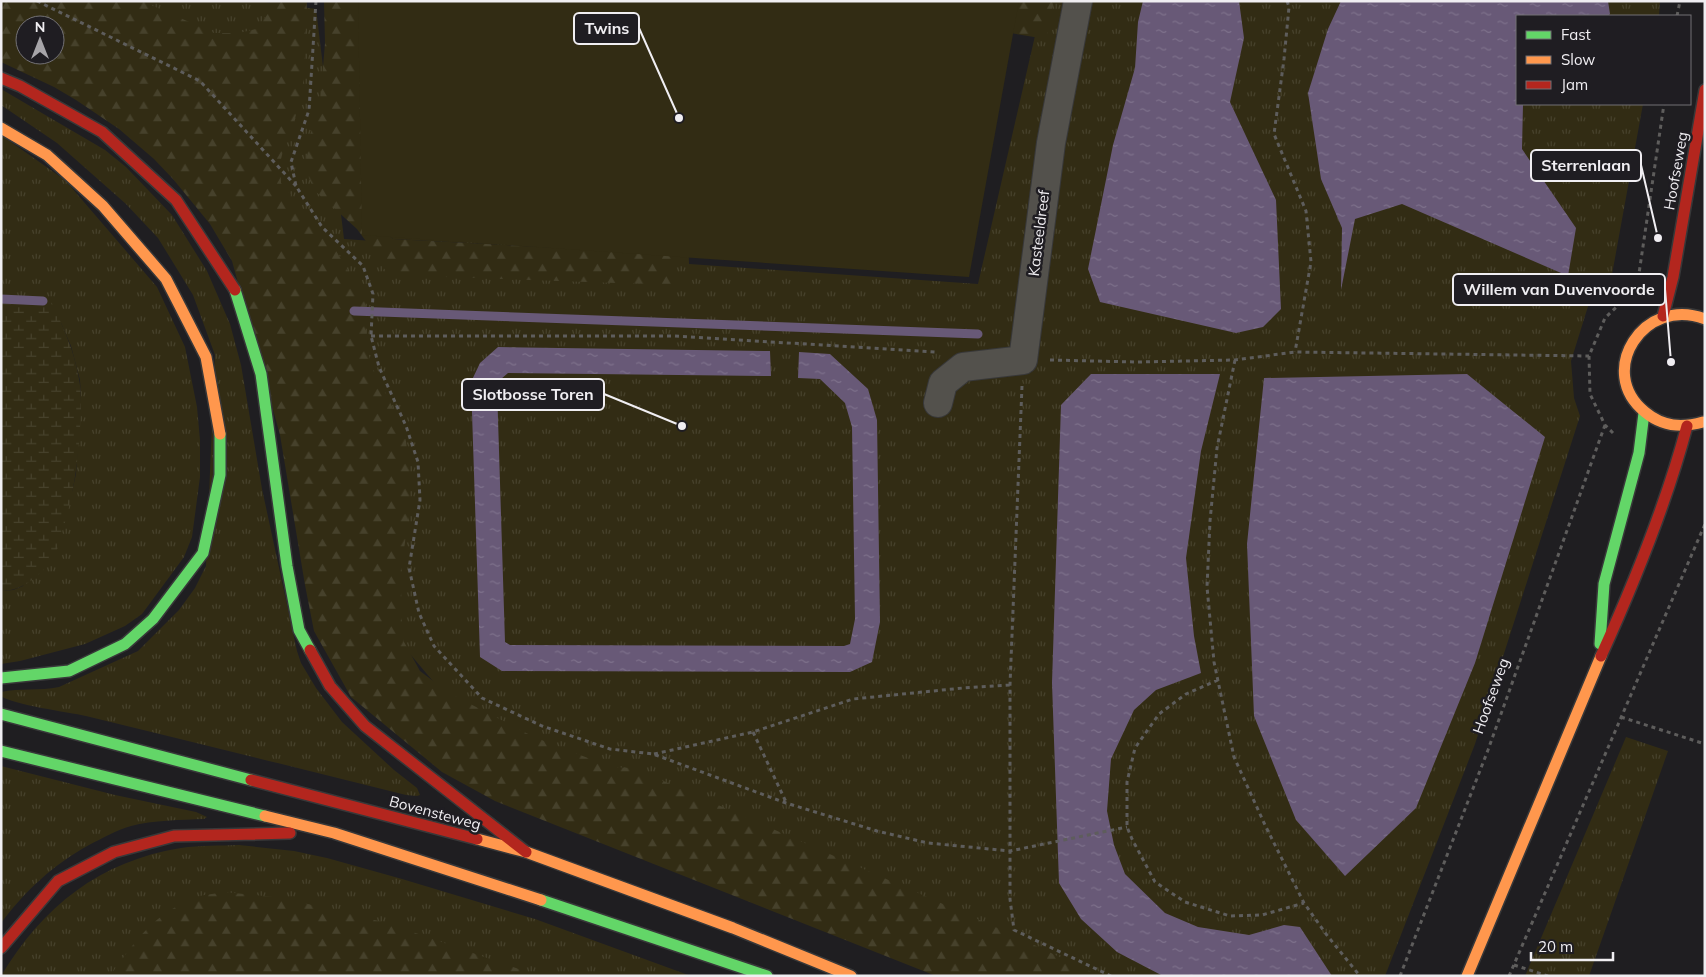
<svg xmlns="http://www.w3.org/2000/svg" width="1706" height="977" viewBox="0 0 1706 977" font-family="Mulish,sans-serif">
	<defs>
		<pattern id="grass-tufts" width="24" height="20" patternUnits="userSpaceOnUse" patternTransform="scale(1.25)"><rect width="24" height="20" fill="#322c14"/><path d="M3 7l-1-3M5 7V3M7 7l1-3M15 17l-1-3M17 17v-4M19 17l1-3" fill="none" stroke="#46412b"/></pattern>
		<pattern id="forest-firs" width="22" height="20" patternUnits="userSpaceOnUse" patternTransform="scale(1.25)"><rect width="22" height="20" fill="#322c14"/><path d="M5 1l3.5 6h-7zM16 11l3.5 6h-7z" fill="#46412b"/></pattern>
		<pattern id="wetland-marsh" width="20" height="14" patternUnits="userSpaceOnUse" patternTransform="scale(1.25)"><rect width="20" height="14" fill="#322c14"/><path d="M1 5h8M5 5V1M11 12h8M15 12V8" fill="none" stroke="#46412b"/></pattern>
		<pattern id="water-ripples" width="26" height="14" patternUnits="userSpaceOnUse" patternTransform="scale(1.25)"><rect width="26" height="14" fill="#685977"/><path d="M2 4q2-2 4 0t4 0M15 11q2-2 4 0t4 0" fill="none" stroke="#7e718b"/></pattern>
	</defs>
	<rect width="100%" height="100%" fill="#1f1e21"/>
	<path fill="url(#grass-tufts)" d="M 1,1 L 258,1 L 316,9 L 344,239 L 674,262 L 674,254 L 393,239 L 371,222 L 683,115 L 689,264 L 978,284 L 1043,1 L 1660,1 L 1659,16 L 1517,16 L 1517,104 L 1643,104 L 1611,280 L 1590,300 L 1571,361 L 1574,398 L 1580,416 L 1475,744 L 1385,976 L 1017,976 L 507,769 L 362,597 L 301,286 L 55,55 L 55,25 L 25,25 Z
		M 1,89 L 105,150 L 126,167 L 172,215 L 207,271 L 230,324 L 241,365 L 262,489 L 297,651 L 301,663 L 316,688 L 342,722 L 394,770 L 417,788 L 420,795 L 417,796 L 406,795 C 299,768 192,742 86,716 C 68,712 13,705 1,696 L 1,692 C 20,688 40,691 59,687 L 138,651 L 179,610 L 195,588 L 206,566 L 215,355 L 193,295 L 158,238 L 126,204 L 57,143 L 1,105 Z
		M 1,135 L 65,180 L 157,287 L 185,347 L 197,407 L 200,440 L 200,477 L 192,537 L 184,557 L 142,614 L 125,626 L 85,644 L 20,661 L 1,664 L 1,591 L 13,590 L 23,586 L 72,492 L 76,474 L 81,399 L 80,380 L 71,346 L 61,323 L 1,296 Z
		M 1626,737 L 1668,751 L 1589,976 L 1525,976 Z
		M 1,766 L 115,795 L 196,812 L 207,817 L 204,819 C 181,820 153,820 131,826 C 116,830 103,838 89,845 C 53,865 26,890 1,923 Z
		M 239,845 L 294,851 L 327,858 L 402,879 L 535,919 L 691,976 L 1,976 C 43,906 100,861 181,848 C 200,845 220,846 239,845 Z"/>
	<path fill="url(#forest-firs)" fill-rule="evenodd" d="M 1,1 L 142,1 L 214,33 L 239,33 L 256,29 L 270,11 L 270,1 L 307,1 L 303,86 L 300,106 L 286,139 L 280,163 L 281,183 L 335,248 L 366,303 L 366,344 L 372,367 L 405,432 L 410,478 L 409,514 L 402,563 L 401,611 L 404,642 L 420,671 L 449,693 L 534,737 L 611,767 L 634,768 L 1002,930 L 1100,976 L 936,976 L 495,801 L 442,772 L 351,697 L 314,631 L 305,585 L 280,435 L 232,261 L 210,224 L 173,179 L 154,159 L 119,129 L 76,100 L 54,87 L 1,62 ZM 25,25 L 55,25 L 55,55 L 25,55 Z
		M 324,1 L 361,1 L 371,222 L 393,239 L 674,254 L 674,285 L 388,275 L 376,255 L 357,229 L 314,190 L 307,173 L 307,156 L 310,135 L 320,104 L 325,43 Z
		M 990,1 L 1054,1 L 1046,39 L 981,28 Z
		M 224,892 L 283,898 L 387,923 L 539,976 L 110,976 C 136,940 154,913 197,897 C 205,894 215,894 224,892 Z"/>
	<path fill="url(#wetland-marsh)" d="M 1,296 L 49,297 C 62,324 74,349 79,379 C 82,395 81,411 80,428 C 78,464 73,498 62,532 C 60,541 58,550 53,557 C 42,575 23,591 1,591 Z"/>
	<path fill="#322c14" d="M 358,1 L 1019,1 L 969,277 L 362,235 Z"/>
	<path fill="url(#water-ripples)" d="M 1143,1 L 1239,1 L 1244,38 L 1230,102 L 1276,200 L 1281,309 L 1263,327 L 1236,333 L 1100,302 L 1088,269 L 1113,145 L 1135,68 L 1138,22 Z
		M 1341,1 L 1608,1 L 1610,14 L 1608,16 L 1517,16 L 1517,104 L 1523,104 L 1522,149 L 1576,228 L 1568,276 L 1402,204 L 1355,219 L 1341,290 L 1342,228 L 1321,179 L 1308,93 L 1328,29 Z
		M 498,347 L 770,351 L 771,376 L 508,373 L 501,379 L 497,387 L 505,642 L 510,645 L 844,646 L 850,644 L 855,619 L 852,427 L 845,403 L 820,379 L 798,378 L 799,352 L 830,354 L 868,389 L 877,420 L 880,622 L 872,662 L 850,672 L 502,671 L 480,657 L 471,382 L 480,363 Z
		M 1091,374 L 1220,374 L 1201,451 L 1186,558 L 1194,636 L 1201,673 L 1156,690 L 1134,710 L 1111,759 L 1107,811 L 1114,845 L 1125,874 L 1165,913 L 1198,927 L 1249,935 L 1284,925 L 1300,927 L 1332,976 L 1163,976 L 1117,952 L 1081,919 L 1059,883 L 1052,683 L 1061,405 Z
		M 1467,374 L 1545,437 L 1475,663 L 1416,808 L 1345,876 L 1296,820 L 1254,716 L 1247,544 L 1264,378 Z"/>
	<g fill="none" stroke-linecap="round" stroke-linejoin="round">
		<path stroke="#685977" stroke-width="9" d="M 1,299 L 43,301
			M 354,311 L 978,334"/>
		<g stroke="#383839" stroke-width="30">
			<path id="street" d="M 938,403 L 943,383 L 963,367 L 1023,360 L 1051,143 L 1078,1"/>
		</g>
		<g stroke="#383839" stroke-width="14">
			<path id="fast" d="M 235,290 L 261,374 L 287,566 L 299,630 L 310,650
				M 1600,644 L 1604,584 L 1639,453 L 1644,413
				M 1,678 L 69,671 L 125,644 L 153,619 L 203,553 L 220,475 L 220,434
				M 1,714 L 251,780
				M 1,751 L 265,816
				M 541,900 L 767,976"/>
		</g>
		<g stroke="#383839" stroke-width="14">
			<path id="slow" d="M 1,128 L 47,155 L 103,206 L 166,279 L 206,357 L 220,434
				M 1703,422 C 1682,428 1663,427 1645,412 C 1595,372 1644,295 1705,319
				M 265,816 L 334,833 L 541,900
				M 477,839 L 526,852 L 733,928 L 851,976
				M 1467,976 L 1601,656"/>
		</g>
		<g stroke="#383839" stroke-width="14">
			<path id="jam" d="M 1,78 L 20,86 L 102,132 L 176,200 L 235,290
				M 1663,316 L 1673,277 L 1705,90
				M 310,650 L 330,686 L 365,726 L 526,852
				M 1601,656 C 1635,581 1666,505 1687,426
				M 251,780 L 477,839
				M 1,948 L 58,881 L 114,852 L 174,836 L 290,833"/>
		</g>
		<path stroke="#5e5d5c" stroke-width="3" stroke-dasharray="4 4" stroke-linecap="butt" d="M 37,1 L 200,81 L 296,186
			M 316,1 L 309,110 L 291,162 L 296,186 L 322,227 L 363,266 L 373,294 L 371,336 L 379,367 L 406,426 L 418,462 L 420,500 L 409,568 L 419,613 L 434,646 L 482,698 L 542,726 L 610,749 L 653,754 L 786,803 L 877,831 L 928,843 L 1010,851 L 1127,827
			M 1287,1 L 1289,7 L 1284,59 L 1274,134 L 1306,211 L 1311,262 L 1295,352
			M 1677,16 L 1680,1
			M 1637,287 L 1664,104
			M 371,336 L 675,336 L 935,352
			M 1050,360 L 1136,362 L 1235,360 L 1295,352 L 1589,356
			M 1235,360 L 1217,448 L 1210,521 L 1207,587 L 1214,662 L 1234,757 L 1265,825 L 1304,903 L 1326,934 L 1360,976
			M 1022,386 L 1010,685 L 1010,899 L 1014,930 L 1111,976
			M 1613,433 L 1605,425 L 1590,394 L 1589,356 L 1605,318 L 1637,287 L 1643,285
			M 1218,680 L 1186,694 L 1159,714 L 1135,748 L 1127,782 L 1127,827 L 1132,839 L 1155,882 L 1185,902 L 1230,916 L 1262,915 L 1304,903
			M 1621,717 L 1705,744
			M 753,732 L 786,802
			M 654,754 L 753,732 L 853,699 L 963,688 L 1010,685
			M 1514,965 L 1548,976
			M 1400,976 L 1488,750 L 1605,425
			M 1509,976 L 1705,524"/>
		<use href="#street" stroke="#53514c" stroke-width="28"/>
		<use href="#fast" stroke="#63d668" stroke-width="11"/>
		<use href="#slow" stroke="#ff974d" stroke-width="11"/>
		<use href="#jam" stroke="#b3261e" stroke-width="11"/>
	</g>
	<g text-anchor="middle" stroke-width="5" stroke-linejoin="round" paint-order="stroke">
		<g font-size="15" fill="#f0eef2" stroke="#1f1d22">
			<text transform="translate(1676 171) rotate(-80)" y="5">Hoofseweg</text>
			<text transform="translate(1039 233) rotate(-83)" y="5">Kasteeldreef</text>
			<text transform="translate(1491 696) rotate(-70)" y="5">Hoofseweg</text>
			<text transform="translate(435 813) rotate(15)" y="5">Bovensteweg</text>
		</g>
	</g>
	<path fill="none" stroke="#f0eef2" stroke-width="2" d="M679 118L639 28M1658 238L1641 165M1671 362L1665 289M682 426L604 394"/>
	<g fill="#f0eef2" stroke="#1f1d22" stroke-width="2">
		<circle cx="679" cy="118" r="5"/>
		<circle cx="1658" cy="238" r="5"/>
		<circle cx="1671" cy="362" r="5"/>
		<circle cx="682" cy="426" r="5"/>
	</g>
	<g fill="#1f1d22" stroke="#f0eef2" stroke-width="2">
		<rect x="574" y="13" width="65" height="31" rx="5"/>
		<rect x="1531" y="150" width="110" height="31" rx="5"/>
		<rect x="1453" y="274" width="212" height="31" rx="5"/>
		<rect x="462" y="379" width="142" height="31" rx="5"/>
	</g>
	<g font-size="16" text-anchor="middle" font-weight="bold" fill="#f0eef2">
		<text x="607" y="34">Twins</text>
		<text x="1586" y="171">Sterrenlaan</text>
		<text x="1559" y="295">Willem van Duvenvoorde</text>
		<text x="533" y="400">Slotbosse Toren</text>
	</g>
	<rect width="1706" height="977" fill="none" stroke="#f0eef2" stroke-width="5"/>
	<rect x="1516" y="15" width="175" height="90" fill="#1f1d22" stroke="#737175"/>
	<rect x="1526" y="31" width="25" height="8" fill="#63d668" stroke="#737175"/>
	<text x="1561" y="40" font-size="15" fill="#f0eef2">Fast</text>
	<rect x="1526" y="56" width="25" height="8" fill="#ff974d" stroke="#737175"/>
	<text x="1561" y="65" font-size="15" fill="#f0eef2">Slow</text>
	<rect x="1526" y="81" width="25" height="8" fill="#b3261e" stroke="#737175"/>
	<text x="1561" y="90" font-size="15" fill="#f0eef2">Jam</text>
	<g transform="translate(40 40)"><circle r="24" fill="#1f1d22" stroke="#737175"/>
	<path d="M0-4L9 19L0 12L-9 19Z" fill="#a7a5a9"/>
	<text y="-8" font-size="14" font-weight="bold" text-anchor="middle" fill="#f0eef2">N</text>
	</g>
	<path d="M1531 952v8h82v-8" fill="none" stroke="#f0eef2" stroke-width="2.5"/>
	<text x="1538" y="952" font-size="15" fill="#f0eef2" stroke="#1f1d22" stroke-width="4" paint-order="stroke">20 m</text>
</svg>
